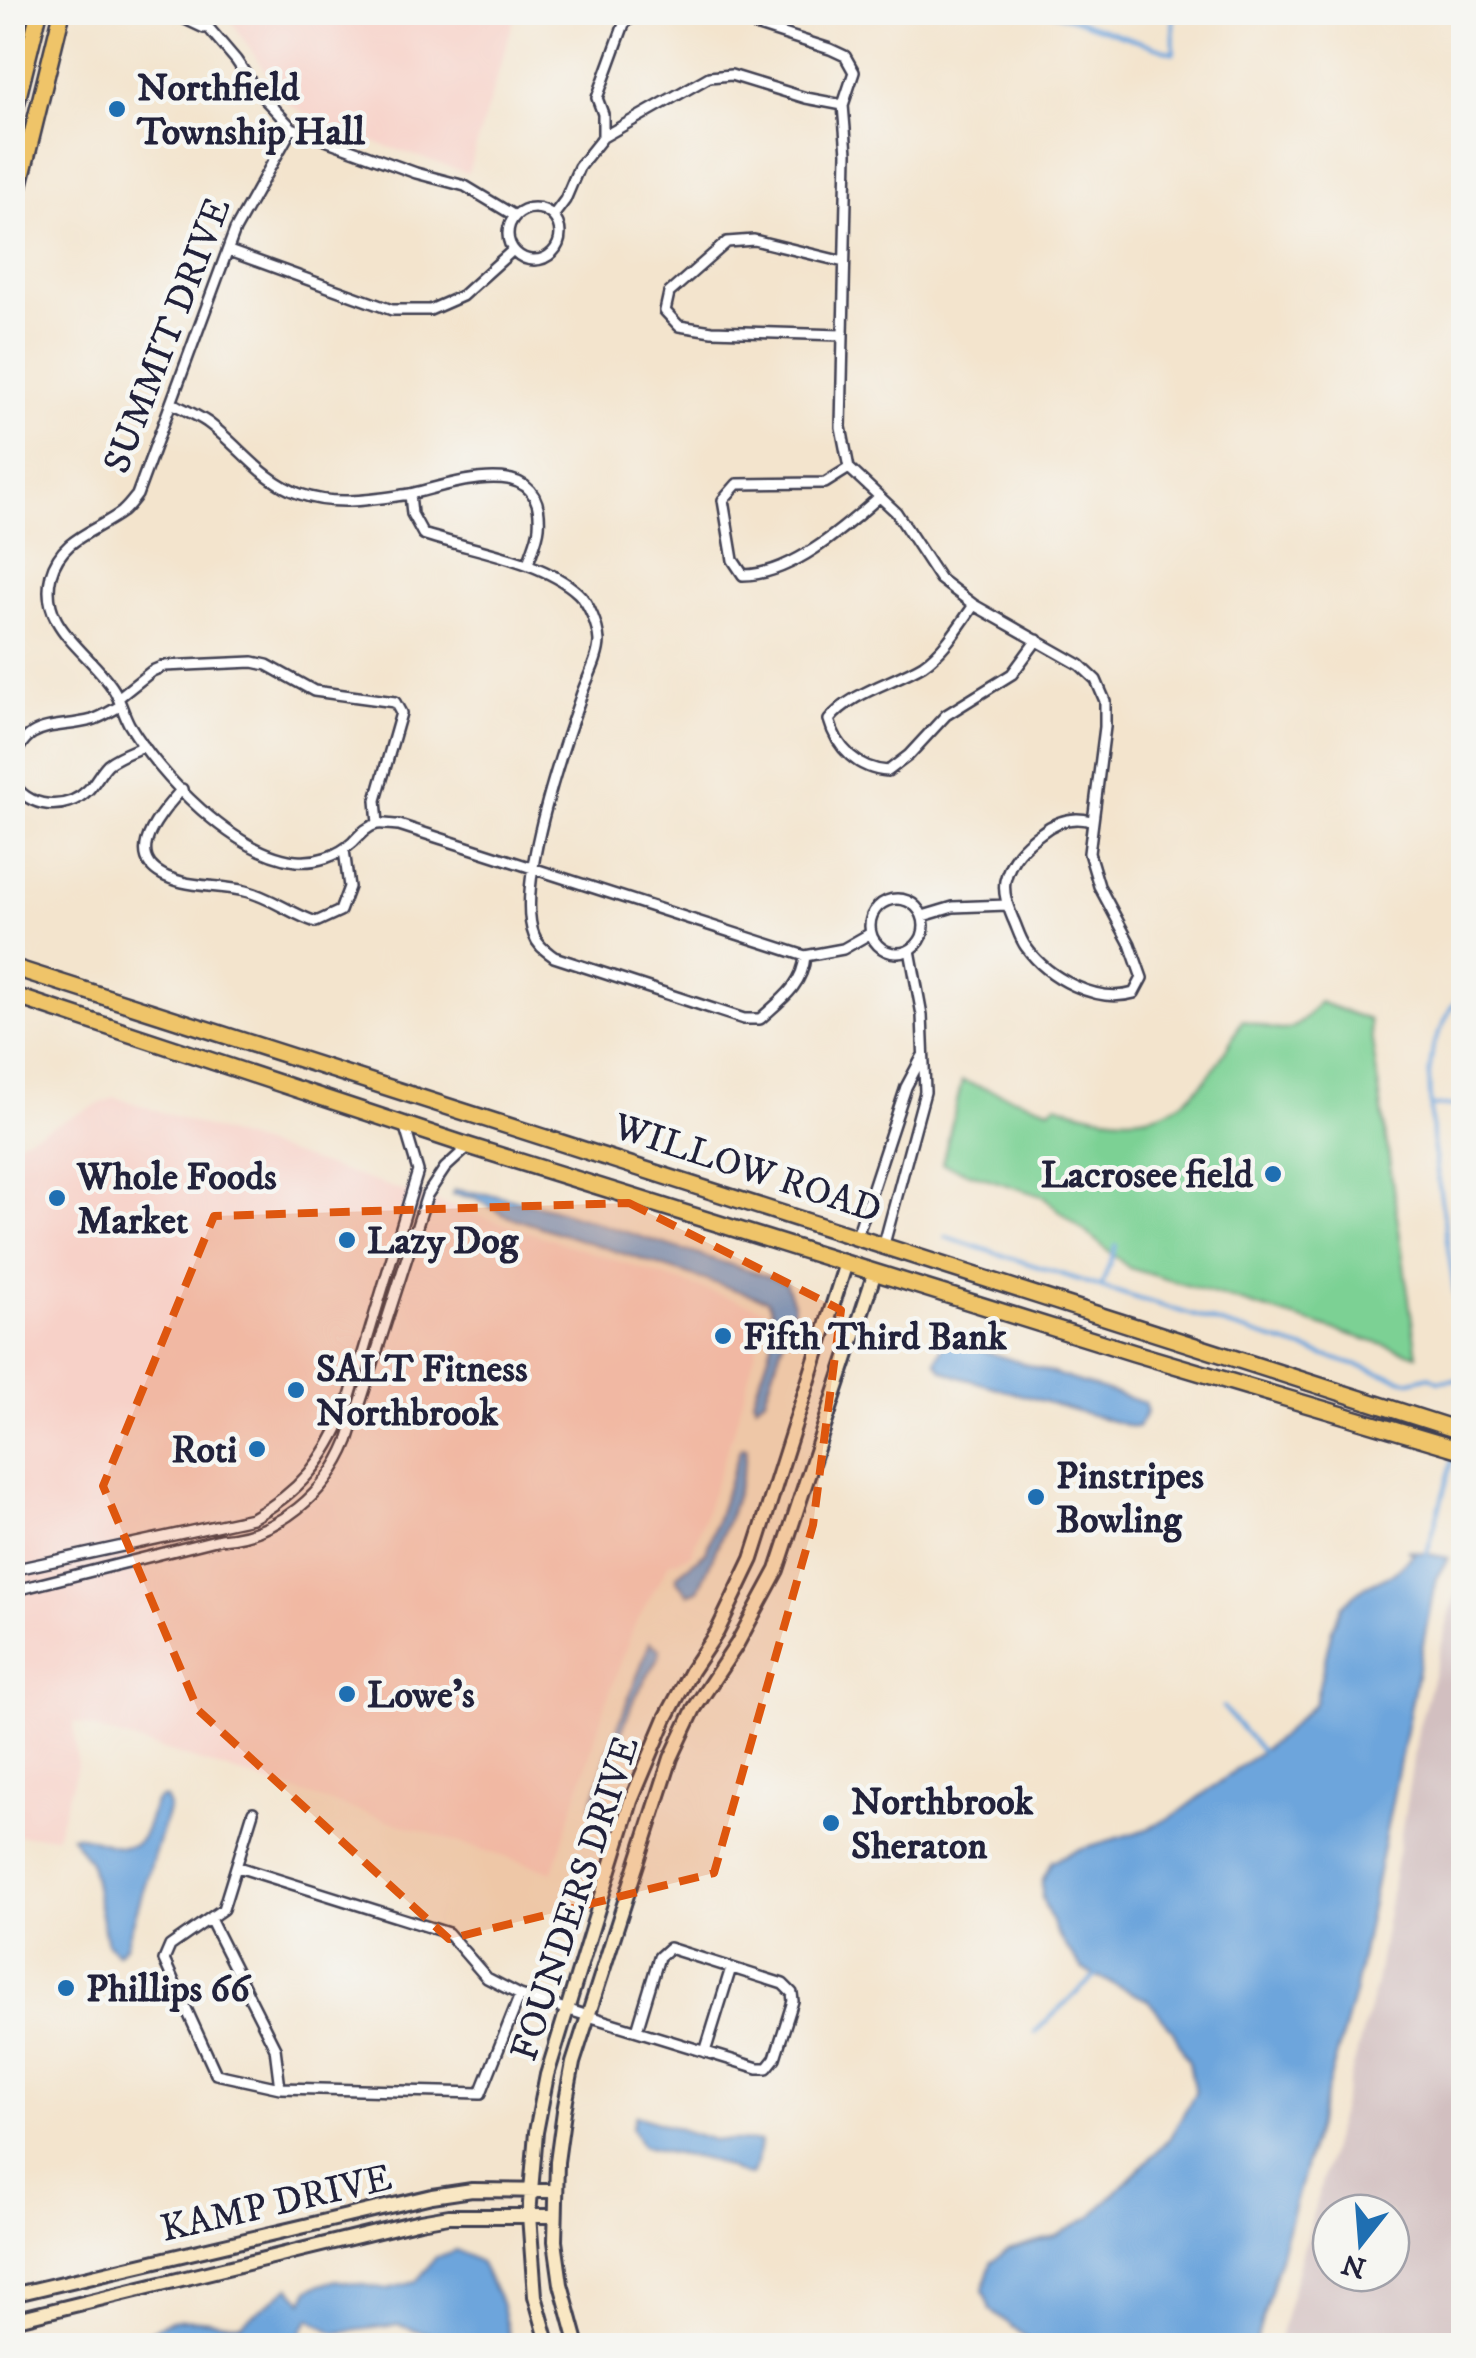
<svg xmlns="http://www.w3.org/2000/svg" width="1476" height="2358" viewBox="0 0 1476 2358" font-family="'IM FELL DW Pica',serif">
	<rect width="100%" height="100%" fill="#f6f6f2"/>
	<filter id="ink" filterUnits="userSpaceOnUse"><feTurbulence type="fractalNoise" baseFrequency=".01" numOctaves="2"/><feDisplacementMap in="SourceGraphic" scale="20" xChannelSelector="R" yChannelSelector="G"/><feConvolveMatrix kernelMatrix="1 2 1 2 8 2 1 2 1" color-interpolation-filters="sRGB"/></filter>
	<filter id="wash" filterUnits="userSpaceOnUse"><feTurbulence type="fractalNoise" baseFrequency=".0048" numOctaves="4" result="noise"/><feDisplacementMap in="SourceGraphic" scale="40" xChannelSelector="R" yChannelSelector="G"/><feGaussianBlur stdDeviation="2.25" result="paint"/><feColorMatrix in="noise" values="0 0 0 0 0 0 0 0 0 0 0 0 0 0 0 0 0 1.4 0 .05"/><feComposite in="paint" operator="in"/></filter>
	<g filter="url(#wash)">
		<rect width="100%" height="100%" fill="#f3e4cd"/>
		<path fill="#f7d1c8" d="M 219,13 L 516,13 L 468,173 L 327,127 L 287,103 L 232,22 Z
			M 115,1097 L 767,1310 L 734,1429 L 691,1555 L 669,1563 L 634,1627 L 605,1706 L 553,1872 L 74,1722 L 77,1767 L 56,1836 L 13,1836 L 12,1144 Z"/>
		<path fill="#d2bfc0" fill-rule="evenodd" d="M 1463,1567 L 1463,2345 L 1277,2345 L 1376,1983 L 1419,1726 ZM 1331,2213 L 1391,2213 L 1391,2273 L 1331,2273 Z"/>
		<path fill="#7cd194" stroke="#4f7a68" stroke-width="2.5" d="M 1319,1002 L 1369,1020 L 1417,1355 L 1129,1268 L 1042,1196 L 942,1164 L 962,1081 L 1050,1109 L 1056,1104 C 1158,1137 1196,1112 1242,1020 C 1283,1032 1290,1040 1319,1002 Z"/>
		<path fill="#6da5dc" stroke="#48648c" stroke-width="2.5" d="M 454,1190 L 500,1196 L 553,1209 L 785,1282 L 794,1306 L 765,1398 L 756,1405 L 753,1399 C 762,1370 785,1329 767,1300 L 504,1215 L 476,1198 L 452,1194 Z
			M 945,1342 L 957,1342 L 1144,1403 L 1147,1412 L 1138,1427 L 1133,1427 L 963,1378 L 942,1370 L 936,1361 Z
			M 743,1447 L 747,1448 C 741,1497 718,1545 698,1590 L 688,1594 L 677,1581 L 677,1575 L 706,1552 L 740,1449 Z
			M 1407,1550 L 1448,1558 L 1436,1578 L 1354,1994 L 1255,2345 L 1036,2345 L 990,2309 L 983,2290 L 991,2263 L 1008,2250 L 1056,2236 L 1092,2216 L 1169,2139 L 1195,2093 L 1189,2062 L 1173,2031 L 1148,2000 L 1082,1969 L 1056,1932 L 1042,1898 L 1042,1881 L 1052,1861 L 1080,1849 L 1148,1829 L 1180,1812 L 1281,1736 L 1315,1703 L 1332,1629 L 1342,1605 L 1366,1586 L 1394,1573 L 1414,1554 Z
			M 650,1642 L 660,1649 L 659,1656 L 632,1704 L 594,1808 L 591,1807 L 608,1752 Z
			M 161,1798 L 165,1798 L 169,1807 L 126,1945 L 117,1953 L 107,1944 L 90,1862 L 71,1836 C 80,1835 86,1837 95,1840 C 141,1855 141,1844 155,1802 Z
			M 636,2115 L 713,2140 L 760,2142 L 757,2163 L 751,2175 C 736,2175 727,2165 713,2161 C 690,2155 666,2154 642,2146 L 632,2128 Z
			M 456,2250 L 480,2262 L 501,2303 L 511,2345 L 454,2345 L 435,2335 L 397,2325 L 335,2333 L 310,2318 L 298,2337 L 275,2345 L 141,2345 C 162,2306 204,2323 241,2324 L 290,2287 L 303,2301 L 309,2289 L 336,2280 L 387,2289 L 416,2282 L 436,2257 Z"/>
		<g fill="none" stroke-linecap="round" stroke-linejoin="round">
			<path stroke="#6da5dc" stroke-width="4" d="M 1052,12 L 1174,53 L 1173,12
				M 1464,990 L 1451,1008 L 1433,1046 L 1429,1075 L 1432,1137 L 1464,1358
				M 1432,1106 L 1457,1106 L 1464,1130
				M 946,1237 L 1101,1287
				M 1116,1246 L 1101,1287 L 1404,1380 L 1411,1381 L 1430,1376 L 1438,1381 L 1464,1379
				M 1426,1557 L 1454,1455
				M 1223,1707 L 1263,1753
				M 1035,2032 L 1096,1975"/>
		</g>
	</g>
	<g filter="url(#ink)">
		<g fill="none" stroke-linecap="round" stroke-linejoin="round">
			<g stroke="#413f51" stroke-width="14">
				<path id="street" d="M 170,12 L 204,28
					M 195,12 L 236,60 L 257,91 L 292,128 L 416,173 L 465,186 L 515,216
					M 715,12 L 830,49 L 845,56 L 854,72 L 843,105 L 847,153 L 841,427 L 849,468 L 896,512 L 940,579 L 974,605 L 1080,665 L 1096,680 L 1105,701 L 1105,727 L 1089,853 L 1099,886 L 1130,944 L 1142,978 L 1134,993 C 1097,1004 1048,978 1026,947 C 1020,939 1017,927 1013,919 C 1008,907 1003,894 1005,881 C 1010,859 1024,845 1041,833 C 1056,821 1073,816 1091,821
					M 292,128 L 235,230 L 137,495 C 133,500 128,507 122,512 C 95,532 61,538 51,575 C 38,628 90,651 114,690 C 120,700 123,713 129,724 C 160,776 234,854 296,861 C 316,863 338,856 353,842 C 360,835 366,827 377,824 C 383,823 392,825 399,825 L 805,956 L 843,949 L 871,933
					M 603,137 L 709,77 L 731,75 L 806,98 L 843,105
					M508 234a26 26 0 1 1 52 0a26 26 0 1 1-52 0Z
					M 553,216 L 565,200 L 579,167 L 603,137 L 603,114 L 597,98 L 624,24 L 637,12
					M 229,251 L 392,310 L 430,310 L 462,296 L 513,250
					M 842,335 L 712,331 L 679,326 L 665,311 L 669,293 L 727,242 L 754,240 L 844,262
					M 172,403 C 183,409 196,415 207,422 C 239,445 262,481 300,494 C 336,507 375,499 410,494 L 412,514 L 423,534 C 470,550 541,559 578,593 C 589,603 598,626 599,641 C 599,659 585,682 580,699 C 562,750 515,888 534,935 C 538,946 545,950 554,957 L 744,1019 L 760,1019 C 781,1000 803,985 805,956
					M 849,468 L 825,483 L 737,484 L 723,500 L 733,560 L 743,575 C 791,575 843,529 878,498
					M 410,494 C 453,484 545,450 539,527 C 538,539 531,553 528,564
					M 974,605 C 960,625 944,651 923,665 C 893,683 851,692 829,720 C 837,749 858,769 888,771 L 909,755 L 946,715 L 1012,674 L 1037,640
					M 118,698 L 152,671 L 164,666 L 253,662 L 267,665 L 314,691 L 395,702 L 401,713 L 376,800 L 378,824
					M 12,768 C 23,718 54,730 92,720 C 102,717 111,711 120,706
					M 12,781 C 28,809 66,812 88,790 C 96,782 100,772 108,764 C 118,756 133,751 144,746
					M 182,789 C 153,822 117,865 182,882 C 202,887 224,886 245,891 C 271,897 291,914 316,922 L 340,911 L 349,887 L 344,850
					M870 926a27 27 0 1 1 54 0a27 27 0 1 1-54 0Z
					M 923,916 L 953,907 L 1007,905
					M 857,1236 L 906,1087 L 922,1057
					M 884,1244 L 925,1092 L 922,1015 L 910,950
					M 12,1570 L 252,1518 C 299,1493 326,1459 346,1410 L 418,1171 L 404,1124
					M 12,1591 L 220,1539 C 278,1536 327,1493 348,1441 L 427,1195 L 445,1168 L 469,1146
					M 253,1812 L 223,1909 L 170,1946 L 164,1960 L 216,2074 L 280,2088 L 481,2093 L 520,1995
					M 238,1867 L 448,1933 L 487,1978 L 520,1995 L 758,2068 L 767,2068 L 775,2058 L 793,2001 L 792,1993 L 783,1984 L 669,1948 L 659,1957 L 637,2030
					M 210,1919 L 275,2048 L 280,2088
					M 705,2052 L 731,1968"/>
			</g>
			<g stroke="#413f51" stroke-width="18">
				<path id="secondary" d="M 12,2295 L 432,2196 L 472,2190 L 555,2191
					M 13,2320 L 420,2221 L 449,2216 L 555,2216
					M 549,2346 L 535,2296 L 529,2215 L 536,2132 L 547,2075 L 631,1801 L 666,1718 L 691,1671 L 717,1632 L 752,1559 L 846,1263
					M 578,2346 L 561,2284 L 555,2241 L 557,2162 L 564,2111 L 573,2063 L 671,1758 L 694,1709 L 737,1644 L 777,1570 L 875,1272"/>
			</g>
			<g stroke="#413f51" stroke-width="20">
				<path id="primary" d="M 12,121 L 39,12
					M 12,216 L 62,12
					M 12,967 L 1464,1432
					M 12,995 L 469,1146 L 1134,1353 L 1464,1451
					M 12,2319 L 19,2346"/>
			</g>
			<use href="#street" stroke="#fff" stroke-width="9"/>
			<use href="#secondary" stroke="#f9e7c3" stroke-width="12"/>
			<use href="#primary" stroke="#efc469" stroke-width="15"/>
		</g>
	</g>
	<path fill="#de560e" fill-opacity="0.2" stroke="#de560e" stroke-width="8" stroke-dasharray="20 12" stroke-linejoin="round" d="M 629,1203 L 841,1310 L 813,1525 L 714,1873 L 449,1939 L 198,1710 L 103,1486 L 214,1216 Z"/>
	<g fill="#1f6fb2" stroke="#f6f6f2" stroke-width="4">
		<circle cx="117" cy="109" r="10"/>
		<circle cx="1273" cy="1174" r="10"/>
		<circle cx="57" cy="1198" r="10"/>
		<circle cx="347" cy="1240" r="10"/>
		<circle cx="723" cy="1336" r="10"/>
		<circle cx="296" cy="1390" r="10"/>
		<circle cx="257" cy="1449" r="10"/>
		<circle cx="1036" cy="1497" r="10"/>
		<circle cx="347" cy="1694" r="10"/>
		<circle cx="831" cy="1823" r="10"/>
		<circle cx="66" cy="1988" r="10"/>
	</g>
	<g text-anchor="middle" stroke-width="9" stroke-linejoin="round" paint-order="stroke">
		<g font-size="38" font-weight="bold" fill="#22223b" stroke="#f6f6f2" text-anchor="start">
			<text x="137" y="100">Northfield<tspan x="137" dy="44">Township Hall</tspan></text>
			<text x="1253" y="1187" text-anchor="end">Lacrosee field</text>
			<text x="77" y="1189">Whole Foods<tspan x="77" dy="44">Market</tspan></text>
			<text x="367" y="1253">Lazy Dog</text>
			<text x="743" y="1349">Fifth Third Bank</text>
			<text x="316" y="1381">SALT Fitness<tspan x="316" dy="44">Northbrook</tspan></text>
			<text x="237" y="1462" text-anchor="end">Roti</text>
			<text x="1056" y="1488">Pinstripes<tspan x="1056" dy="44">Bowling</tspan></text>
			<text x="367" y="1707">Lowe's</text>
			<text x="851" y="1814">Northbrook<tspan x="851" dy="44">Sheraton</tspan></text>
			<text x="86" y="2001">Phillips 66</text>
		</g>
		<g font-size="38" fill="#22223b" stroke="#f6f6f2">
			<text transform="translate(166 335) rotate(-69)" y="13">SUMMIT DRIVE</text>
			<text transform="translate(748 1167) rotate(18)" y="13">WILLOW ROAD</text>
			<text transform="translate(574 1898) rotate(-72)" y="13">FOUNDERS DRIVE</text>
			<text transform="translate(276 2202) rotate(-13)" y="13">KAMP DRIVE</text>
		</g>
	</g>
	<rect width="1476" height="2358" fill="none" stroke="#f6f6f2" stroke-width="50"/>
	<g transform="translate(1361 2243) rotate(197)"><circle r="48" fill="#f6f6f2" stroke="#a1a1a9" stroke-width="2.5"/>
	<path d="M0-8L18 38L0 25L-18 38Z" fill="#1f6fb2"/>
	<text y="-15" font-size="28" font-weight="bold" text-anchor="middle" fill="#22223b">N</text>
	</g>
</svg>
